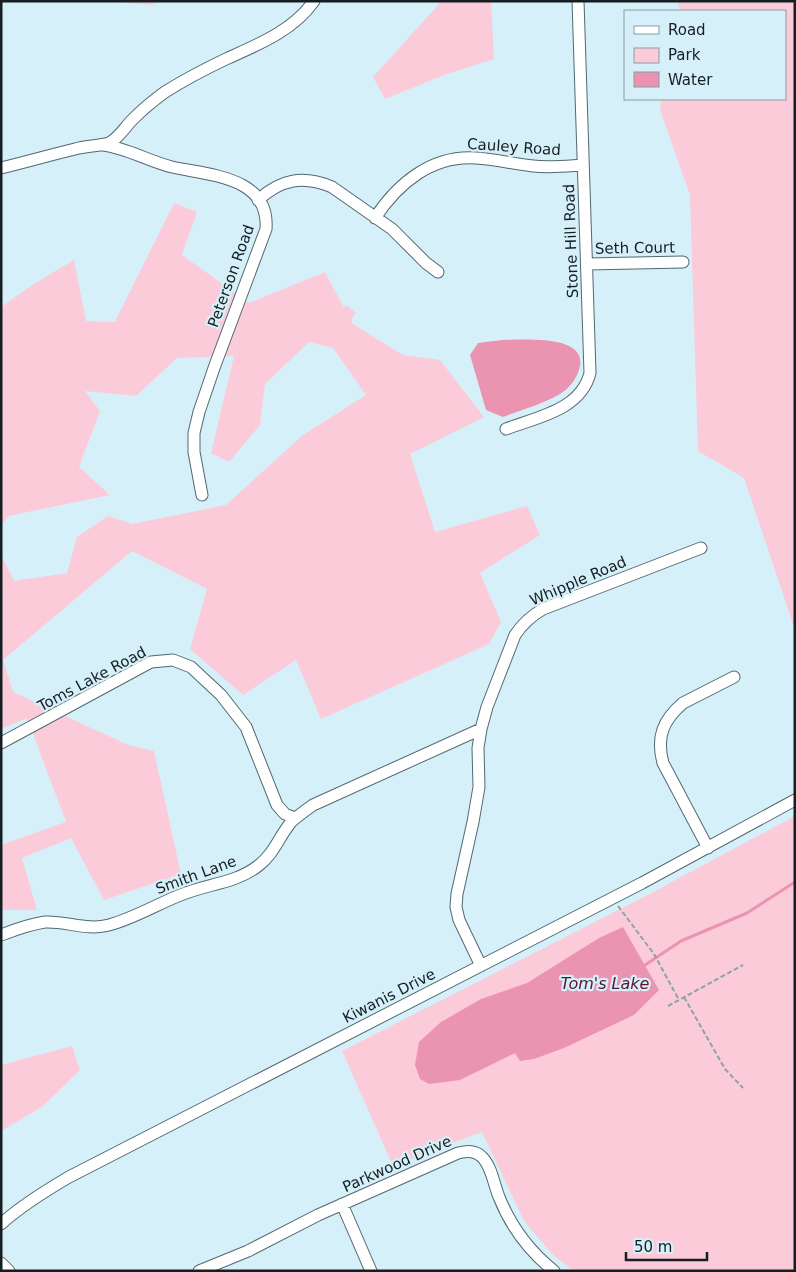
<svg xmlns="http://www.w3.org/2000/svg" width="796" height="1272" viewBox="0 0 796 1272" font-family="'DejaVu Sans',sans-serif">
	<rect width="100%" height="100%" fill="#d6f0f9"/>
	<path fill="#fccbd9" d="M 106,1 L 160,1 L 152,5 Z
		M 438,1 L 491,1 L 494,59 L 444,75 L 385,99 L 373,77 L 439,4 Z
		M 678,1 L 795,1 L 795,630 L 744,478 L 698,451 L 690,195 L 660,110 L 661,99 L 785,99 L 785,11 L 680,11 Z
		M 174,203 L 197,212 L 182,255 L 249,303 L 325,272 L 344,308 L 346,305 L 356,313 L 351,320 L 353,324 L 403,355 L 440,360 L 484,417 L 410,454 L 435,532 L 527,506 L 540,535 L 480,573 L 501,622 L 489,644 L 321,719 L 296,660 L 243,695 L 190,649 L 207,589 L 132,551 L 3,660 L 13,692 L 128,745 L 154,751 L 181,874 L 104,900 L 71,838 L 22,858 L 37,910 L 1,910 L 1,845 L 66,822 L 27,718 L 1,729 L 1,554 L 14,581 L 67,573 L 77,537 L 108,516 L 132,524 L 226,505 L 303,435 L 366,395 L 333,348 L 309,342 L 265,384 L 260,425 L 229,462 L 211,453 L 234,356 L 177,358 L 136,396 L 85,391 L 100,411 L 79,467 L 110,495 L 8,516 L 1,526 L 1,307 L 35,283 L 74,260 L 86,321 L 115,322 Z
		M 795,816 L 795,1271 L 573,1271 L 551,1253 L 524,1221 L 482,1132 L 393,1166 L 342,1051 L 640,899 Z
		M 72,1046 L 80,1070 L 42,1107 L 1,1131 L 1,1065 Z"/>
	<path fill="#eb94b1" d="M 502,340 C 522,340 586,334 580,366 C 578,377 570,388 560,394 C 543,404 521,410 503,417 L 486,410 L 470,355 L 478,343 Z
		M 623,927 L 659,990 L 634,1015 L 564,1048 L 534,1059 L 520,1061 L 515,1053 L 460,1080 L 429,1084 L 420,1079 L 415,1065 L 419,1042 L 441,1022 L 481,999 L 527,983 L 599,938 Z"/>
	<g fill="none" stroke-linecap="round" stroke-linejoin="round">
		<path stroke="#eb94b1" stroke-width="3" d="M 645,965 L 681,941 L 747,913 L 795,882"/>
		<g stroke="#516870" stroke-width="13">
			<path id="minor" d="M 103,145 C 127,148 148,161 172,167 C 207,175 270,176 266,229 L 214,368 L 199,412 L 194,433 L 194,452 L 202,495
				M 1,168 C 26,162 50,155 75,149 C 85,146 100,146 109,143 C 119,138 125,127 133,119 C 143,109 154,100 165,92 C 184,80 205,69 226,59 C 257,45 293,31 314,1
				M 258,200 C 281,179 303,175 332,187 L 392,229 L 426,263 L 438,272
				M 375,218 C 398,183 432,155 476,158 C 495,159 514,164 533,166 C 550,168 567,166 583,165
				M 587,264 L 683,262
				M 506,429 C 537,417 581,410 590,373 L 578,1
				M 1,743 L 151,662 L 173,660 L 191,667 L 221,695 L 246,727 L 277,805 L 285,814 L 295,818
				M 708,848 L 663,763 C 656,737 663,720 683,703 L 734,677
				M 1,935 C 14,930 31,924 45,922 C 67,921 87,931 109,925 C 135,918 159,903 183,894 C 208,884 236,883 258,866 C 275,853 279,836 292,821 C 299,815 306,810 313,805 L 481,729
				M 481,966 L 459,920 L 456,907 L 457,894 L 473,822 L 479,787 L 478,748 L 481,729 L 487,707 L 515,635 C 523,623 531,616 543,609 L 701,548
				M 342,1204 L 371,1271
				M 1,1224 C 22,1205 45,1191 69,1177 L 642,883 L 795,800
				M 1,1263 L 9,1271
				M 199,1271 L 248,1251 L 318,1215 L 458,1153 C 467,1151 476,1150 483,1158 C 492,1168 494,1185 499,1197 C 511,1227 529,1251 554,1271"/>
		</g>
		<path stroke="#8ea1a8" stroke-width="2" stroke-dasharray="5 2.5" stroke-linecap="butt" d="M 618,906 L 654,954 L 679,1000
			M 684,997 L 725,1069 L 743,1088
			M 668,1006 L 743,965"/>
		<use href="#minor" stroke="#fff" stroke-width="11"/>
	</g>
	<g text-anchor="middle" stroke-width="4.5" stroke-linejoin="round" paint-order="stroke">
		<g font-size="15" fill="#151e22" stroke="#d6f0f9">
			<text transform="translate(514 147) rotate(4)" y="5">Cauley Road</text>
			<text transform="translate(571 241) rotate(-92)" y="5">Stone Hill Road</text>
			<text transform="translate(635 248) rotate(-1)" y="5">Seth Court</text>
			<text transform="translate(231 276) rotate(-70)" y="5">Peterson Road</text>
			<text transform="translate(578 581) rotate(-23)" y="5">Whipple Road</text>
			<text transform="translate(92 679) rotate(-28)" y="5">Toms Lake Road</text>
			<text transform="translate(196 875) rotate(-20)" y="5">Smith Lane</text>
			<text transform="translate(389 996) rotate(-27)" y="5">Kiwanis Drive</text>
			<text transform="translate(397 1164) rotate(-24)" y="5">Parkwood Drive</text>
		</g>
		<g font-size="16" font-style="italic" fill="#5c1032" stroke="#d6f0f9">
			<text x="605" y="989">Tom's Lake</text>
		</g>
	</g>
	<rect width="796" height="1272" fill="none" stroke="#151e22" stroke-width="5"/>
	<rect x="624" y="10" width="162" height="90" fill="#d6f0f9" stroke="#899ca3"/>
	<rect x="634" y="26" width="25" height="8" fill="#ffffff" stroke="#899ca3"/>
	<text x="668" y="35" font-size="15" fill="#151e22">Road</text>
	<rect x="634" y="48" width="25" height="15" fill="#fccbd9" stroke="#899ca3"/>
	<text x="668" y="60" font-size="15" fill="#151e22">Park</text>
	<rect x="634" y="72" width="25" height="15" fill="#eb94b1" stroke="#899ca3"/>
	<text x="668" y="85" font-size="15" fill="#151e22">Water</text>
	<path d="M626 1252v8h81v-8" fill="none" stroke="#151e22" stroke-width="2.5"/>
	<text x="634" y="1252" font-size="15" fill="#151e22" stroke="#d6f0f9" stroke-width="4" paint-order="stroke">50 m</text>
</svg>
